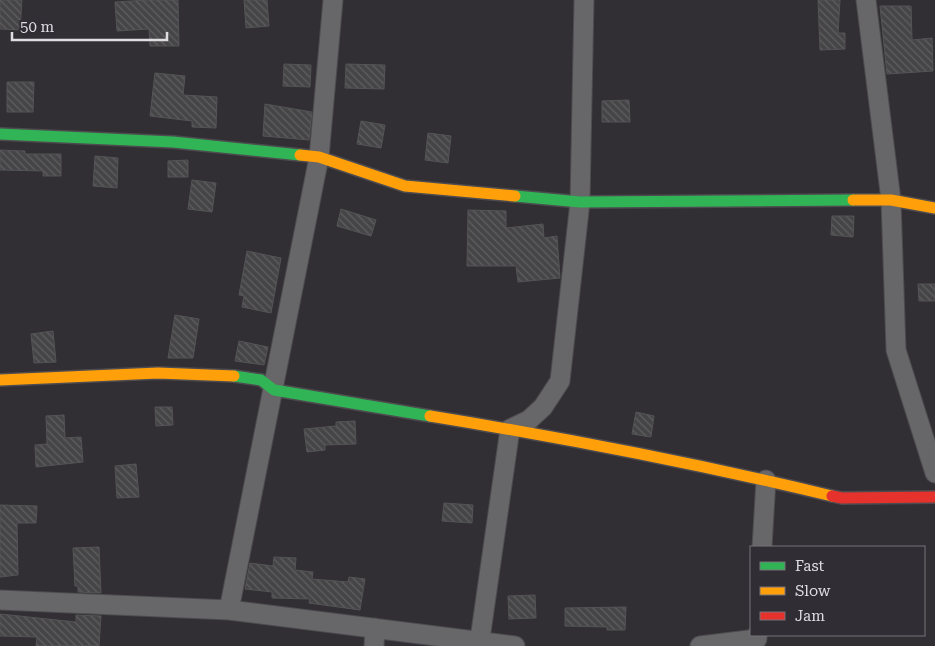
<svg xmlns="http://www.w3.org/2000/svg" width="935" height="646" viewBox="0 0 935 646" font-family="'Roboto Serif',serif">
	<defs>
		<pattern id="building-back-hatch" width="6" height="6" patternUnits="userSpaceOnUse" patternTransform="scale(1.25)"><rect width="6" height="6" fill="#454447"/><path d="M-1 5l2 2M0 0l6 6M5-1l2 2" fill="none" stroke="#5f5f61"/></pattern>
	</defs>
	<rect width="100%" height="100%" fill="#312f33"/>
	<path fill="url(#building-back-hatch)" stroke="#545356" d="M 0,0 L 22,0 L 20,30 L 0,29 Z
		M 148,0 L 178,0 L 179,46 L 150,46 L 149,29 L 117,31 L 115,2 Z
		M 244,0 L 267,0 L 269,26 L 246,28 Z
		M 818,0 L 840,0 L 838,33 L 845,33 L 845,49 L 820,50 Z
		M 880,6 L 911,6 L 912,40 L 932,38 L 933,71 L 887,74 Z
		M 284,64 L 311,65 L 310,87 L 283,86 Z
		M 346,64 L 385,65 L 384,89 L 345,88 Z
		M 155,73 L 185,76 L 183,95 L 217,97 L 216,128 L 192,127 L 192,121 L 150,116 Z
		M 7,82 L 34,82 L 33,112 L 7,112 Z
		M 629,100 L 630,122 L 602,122 L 602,101 Z
		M 265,104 L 312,112 L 309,140 L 263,136 Z
		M 361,121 L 385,125 L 381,148 L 357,144 Z
		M 428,133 L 451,136 L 448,163 L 425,160 Z
		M 0,150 L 25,151 L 25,154 L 61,154 L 61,176 L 43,176 L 43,171 L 0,170 Z
		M 95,156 L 118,158 L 117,188 L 93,186 Z
		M 188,160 L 188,177 L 168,177 L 168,161 Z
		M 192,180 L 216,183 L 212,212 L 188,209 Z
		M 341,209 L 376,220 L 371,236 L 337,226 Z
		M 468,210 L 506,211 L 506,228 L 543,224 L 544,238 L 557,236 L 560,278 L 518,282 L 516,266 L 467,266 Z
		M 832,216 L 854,216 L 853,237 L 831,235 Z
		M 247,251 L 281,258 L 271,313 L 242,307 L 244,296 L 239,295 Z
		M 918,284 L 935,284 L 935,301 L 919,301 Z
		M 175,315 L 199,319 L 193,358 L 168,358 Z
		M 53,331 L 56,362 L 34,363 L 31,334 Z
		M 239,341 L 268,347 L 264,365 L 235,361 Z
		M 155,407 L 172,407 L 173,425 L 156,426 Z
		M 636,412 L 654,416 L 651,437 L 632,434 Z
		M 64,415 L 65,438 L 81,437 L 83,462 L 36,467 L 35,445 L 47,444 L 46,416 Z
		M 355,421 L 356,444 L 325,445 L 325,450 L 307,452 L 304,429 L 336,426 L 336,422 Z
		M 136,464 L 139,497 L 117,498 L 115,466 Z
		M 444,503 L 473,505 L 472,523 L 442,521 Z
		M 0,505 L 37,506 L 36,523 L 17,523 L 18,575 L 0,577 Z
		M 99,547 L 101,593 L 78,592 L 78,586 L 75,586 L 73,548 Z
		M 274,557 L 296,558 L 295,570 L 313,572 L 312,579 L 348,582 L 349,577 L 365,579 L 360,610 L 309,603 L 310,599 L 272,598 L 272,592 L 245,589 L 250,563 L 273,566 Z
		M 535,595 L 536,618 L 509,619 L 508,596 Z
		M 626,607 L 625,630 L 607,630 L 607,627 L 565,626 L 565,608 Z
		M 0,614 L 76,622 L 76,615 L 101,616 L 99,646 L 36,646 L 37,637 L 0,636 Z"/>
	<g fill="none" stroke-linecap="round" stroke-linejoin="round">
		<g stroke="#4d4b4f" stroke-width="21">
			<path id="street" d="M 866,0 L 891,200 L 896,350 L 935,473
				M 762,547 L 766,480
				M 0,600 L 229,610 L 515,646
				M 229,610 L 319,157 L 333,0
				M 374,646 L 375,628
				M 479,646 L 510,429 L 529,420 L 543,407 L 560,381 L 580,202 L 584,0
				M 700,646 L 757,639 L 757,635"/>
		</g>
		<g stroke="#4d4b4f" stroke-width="14">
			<path id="fast" d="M 0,134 L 173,142 L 300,155
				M 515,196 L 580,202 L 853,200
				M 234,376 L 261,380 L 274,390 L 430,416"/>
		</g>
		<g stroke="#4d4b4f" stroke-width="14">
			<path id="slow" d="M 300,155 L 319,157 L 405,186 L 515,196
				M 853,200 L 891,200 L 935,208
				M 0,380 L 158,373 L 234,376
				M 430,416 C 565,438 699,464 832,496"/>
		</g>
		<g stroke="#4d4b4f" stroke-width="14">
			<path id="jam" d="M 832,496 L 842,498 L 935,497"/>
		</g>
		<use href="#street" stroke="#676669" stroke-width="19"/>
		<use href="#fast" stroke="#30b455" stroke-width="11"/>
		<use href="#slow" stroke="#ff9f0a" stroke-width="11"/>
		<use href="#jam" stroke="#e5322d" stroke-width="11"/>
	</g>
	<rect x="750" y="546" width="175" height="90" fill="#312d35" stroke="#77737a"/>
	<rect x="760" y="562" width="25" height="8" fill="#30b455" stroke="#77737a"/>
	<text x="795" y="571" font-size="15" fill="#dfdde2">Fast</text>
	<rect x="760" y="587" width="25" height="8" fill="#ff9f0a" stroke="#77737a"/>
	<text x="795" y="596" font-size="15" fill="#dfdde2">Slow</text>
	<rect x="760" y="612" width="25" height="8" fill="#e5322d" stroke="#77737a"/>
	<text x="795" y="621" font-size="15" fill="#dfdde2">Jam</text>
	<path d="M12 32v8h155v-8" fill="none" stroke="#dfdde2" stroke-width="2.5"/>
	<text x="20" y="32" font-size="15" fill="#dfdde2" stroke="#312d35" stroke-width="4" paint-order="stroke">50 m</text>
</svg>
